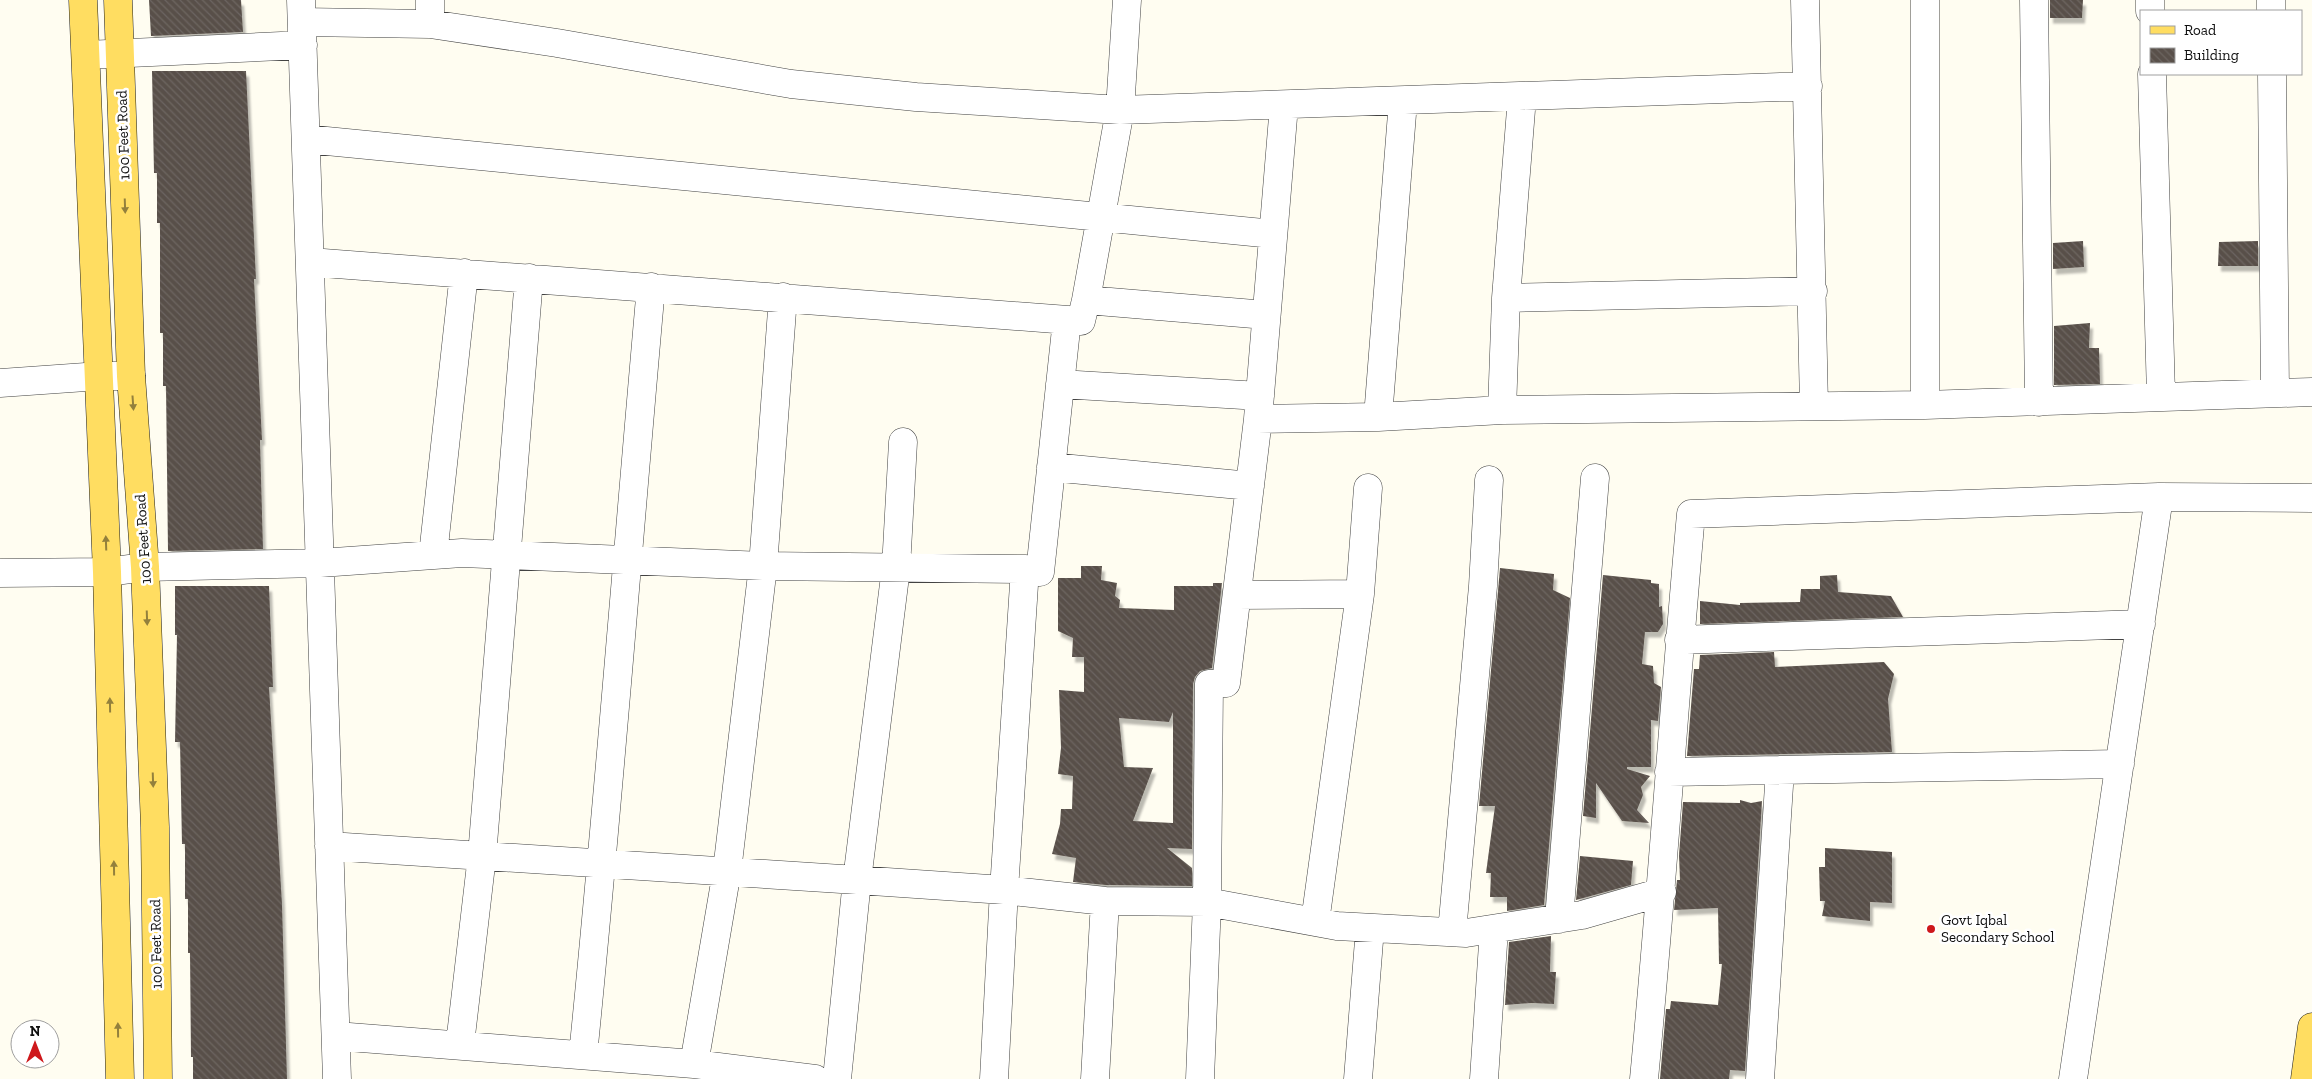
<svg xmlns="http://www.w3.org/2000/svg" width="2312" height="1079" viewBox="0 0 2312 1079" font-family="'Zilla Slab',serif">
	<defs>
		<pattern id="building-back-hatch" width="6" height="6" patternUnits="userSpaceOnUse" patternTransform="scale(1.25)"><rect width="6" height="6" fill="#59504a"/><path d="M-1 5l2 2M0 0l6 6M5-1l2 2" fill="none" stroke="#6c6560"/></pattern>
		<filter id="shadow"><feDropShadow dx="3" dy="5.5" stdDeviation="1" flood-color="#0004"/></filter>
	</defs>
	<rect width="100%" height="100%" fill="#fffdf1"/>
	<path fill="url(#building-back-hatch)" fill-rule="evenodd" filter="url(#shadow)" d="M 149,0 L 241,0 L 243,32 L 151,36 Z
		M 2050,0 L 2083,0 L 2082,18 L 2050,18 Z
		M 152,71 L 246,71 L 256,279 L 254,279 L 262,440 L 260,440 L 263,549 L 168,551 L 166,386 L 163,386 L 163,333 L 160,333 L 160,223 L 157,223 L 157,173 L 154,173 Z
		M 2083,241 L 2084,267 L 2053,269 L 2053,243 Z
		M 2258,241 L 2258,266 L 2218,266 L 2219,242 Z
		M 2090,323 L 2089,348 L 2099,348 L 2100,384 L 2054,385 L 2054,326 Z
		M 1081,566 L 1102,566 L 1101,580 L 1117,583 L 1115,596 L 1120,600 L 1119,608 L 1174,610 L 1174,586 L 1213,586 L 1213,583 L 1222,583 L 1212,668 L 1200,671 L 1195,677 L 1193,684 L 1192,849 L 1167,848 L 1192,868 L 1192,886 L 1106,885 L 1073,882 L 1076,858 L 1052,854 L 1060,824 L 1061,809 L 1072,809 L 1073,776 L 1058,774 L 1061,748 L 1059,690 L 1084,692 L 1084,657 L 1072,657 L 1073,638 L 1058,631 L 1058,578 L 1081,578 ZM 1173,712 L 1173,823 L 1133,821 L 1153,768 L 1124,767 L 1119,718 L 1169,722 Z
		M 1500,568 L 1554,574 L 1553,590 L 1570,598 L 1544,905 L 1507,911 L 1507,897 L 1490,897 L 1491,873 L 1486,873 L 1495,806 L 1479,806 Z
		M 1603,575 L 1651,580 L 1651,583 L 1659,584 L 1659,607 L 1662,606 L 1663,624 L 1658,632 L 1645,632 L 1642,664 L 1653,666 L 1654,683 L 1661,687 L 1658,721 L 1651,720 L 1651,767 L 1627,767 L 1627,769 L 1650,776 L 1641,787 L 1643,795 L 1637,810 L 1649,823 L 1622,821 L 1596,783 L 1596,818 L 1583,816 Z
		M 1837,575 L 1838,592 L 1891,596 L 1903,617 L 1700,624 L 1700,601 L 1740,605 L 1740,603 L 1800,602 L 1801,589 L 1820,589 L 1820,576 Z
		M 175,586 L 269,586 L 273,687 L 269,687 L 282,904 L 287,1079 L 193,1079 L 193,1057 L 191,1057 L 190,953 L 188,953 L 188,899 L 185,899 L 185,844 L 182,844 L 180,742 L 175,742 L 177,635 L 175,635 Z
		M 1774,652 L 1775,667 L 1884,662 L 1894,674 L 1888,699 L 1892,752 L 1687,756 L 1694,669 L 1699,669 L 1700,655 Z
		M 1740,800 L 1751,803 L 1762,801 L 1745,1071 L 1730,1070 L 1729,1079 L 1660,1079 L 1666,1009 L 1670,1009 L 1671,1001 L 1718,1005 L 1722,964 L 1719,964 L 1718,908 L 1674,910 L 1677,880 L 1680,880 L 1679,855 L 1683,802 L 1740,803 Z
		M 1825,848 L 1892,852 L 1892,903 L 1870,902 L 1870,921 L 1822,916 L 1825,901 L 1820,901 L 1819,867 L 1825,867 Z
		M 1580,856 L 1633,861 L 1631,885 L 1576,900 Z
		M 1551,936 L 1550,972 L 1556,972 L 1554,1004 L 1532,1003 L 1505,1005 L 1509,942 Z"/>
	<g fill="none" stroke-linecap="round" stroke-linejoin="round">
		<g stroke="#424242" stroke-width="29">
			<path id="minor" d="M 301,0 L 337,1079
				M 1805,0 L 1814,406
				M 1925,0 L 1925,405
				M 2034,0 L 2039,402
				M 2150,0 L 2150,11
				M 2271,0 L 2271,11
				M 302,22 L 430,24 L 557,43 L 791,84 L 916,97 L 1120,110 L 1808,86
				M 430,24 L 430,0
				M 86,55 L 303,45
				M 2152,74 L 2161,395
				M 2272,74 L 2275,393
				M 306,139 L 1273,234
				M 310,262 L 1081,321 L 1086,300 L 1120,110 L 1127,0
				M 1506,298 L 1813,291
				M 1086,300 L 1266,315
				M 0,383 L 100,376 L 131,376
				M 1060,384 L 1260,396
				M 1502,410 L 1506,298 L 1522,97
				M 1378,417 L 1403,101
				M 1258,419 L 1378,417 L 1502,410 L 1925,405 L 2312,392
				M 1051,467 L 1250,486
				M 433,555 L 464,273
				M 0,573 L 107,572 L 145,567 L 320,563 L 462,553 L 763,566 L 1025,569
				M 1360,594 L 1368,488
				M 1237,595 L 1360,594 L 1315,922
				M 1679,640 L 2141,624
				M 1669,772 L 2120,764
				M 329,846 L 857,880 L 1004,890 L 1105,901 L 1207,902 L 1337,926 L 1466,933 L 1582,915 L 1662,892
				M 1559,919 L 1595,478
				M 1452,932 L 1483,586 L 1489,480
				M 336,1036 L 694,1064 L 815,1079
				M 460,1044 L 482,856 L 529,278
				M 583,1055 C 609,799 628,543 651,287
				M 694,1064 L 727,871 L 763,566 L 783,297
				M 837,1079 L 857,880 L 896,568 L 903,442
				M 994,1079 L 1004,890 L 1025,569 L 1040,572 L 1067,320
				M 1095,1079 L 1105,901
				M 1200,1079 L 1207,902 L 1209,684 L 1226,683 L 1258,419 L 1284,105
				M 1358,1079 L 1370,928
				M 1484,1079 L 1494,929
				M 1644,1079 C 1662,891 1674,702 1691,514 L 2159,497 L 2312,498
				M 1760,1079 L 1780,770
				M 2073,1079 L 2159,497"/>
		</g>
		<g stroke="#202020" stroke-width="29">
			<path id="major" d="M 83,0 L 107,572 L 120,1079
				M 118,0 L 131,376 L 145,567 L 155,827 L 158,1079
				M 2305,1079 L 2312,1027"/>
		</g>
		<use href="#minor" stroke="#fff" stroke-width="28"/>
		<use href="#major" stroke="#ffdd61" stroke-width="28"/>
	</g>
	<defs><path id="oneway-solid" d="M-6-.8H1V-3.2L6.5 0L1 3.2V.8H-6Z" transform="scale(1.25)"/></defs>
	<g fill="#93803c">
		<use href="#oneway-solid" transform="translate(125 206) rotate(88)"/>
		<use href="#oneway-solid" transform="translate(133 403) rotate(86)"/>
		<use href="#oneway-solid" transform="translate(106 543) rotate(-92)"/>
		<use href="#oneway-solid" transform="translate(147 618) rotate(88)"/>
		<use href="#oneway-solid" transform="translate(110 705) rotate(-91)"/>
		<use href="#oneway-solid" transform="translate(153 780) rotate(88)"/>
		<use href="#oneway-solid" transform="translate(114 868) rotate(-91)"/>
		<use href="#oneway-solid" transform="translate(118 1030) rotate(-91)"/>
	</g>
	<circle fill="#ce181b" stroke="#fff" stroke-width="2" cx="1931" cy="929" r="5"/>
	<g text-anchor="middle" stroke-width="5" stroke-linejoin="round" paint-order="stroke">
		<g font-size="15" fill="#0f0f0f" stroke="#fff">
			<text transform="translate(123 135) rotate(-92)" y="5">100 Feet Road</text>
			<text transform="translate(143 539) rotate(-94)" y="5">100 Feet Road</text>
			<text transform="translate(156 944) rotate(-91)" y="5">100 Feet Road</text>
		</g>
		<g font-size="15" fill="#0f0f0f" stroke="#fff" text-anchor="start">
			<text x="1941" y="925">Govt Iqbal<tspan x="1941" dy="17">Secondary School</tspan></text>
		</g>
	</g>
	<rect x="2140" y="10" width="162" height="65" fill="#ffffff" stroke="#9f9f9f"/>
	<rect x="2150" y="26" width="25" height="8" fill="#ffdd61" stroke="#9f9f9f"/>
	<text x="2184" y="35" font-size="15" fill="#0f0f0f">Road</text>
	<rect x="2150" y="48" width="25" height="15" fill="url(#building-back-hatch)" stroke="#9f9f9f"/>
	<text x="2184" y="60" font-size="15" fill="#0f0f0f">Building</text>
	<g transform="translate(35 1044)"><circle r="24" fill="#ffffff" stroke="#9f9f9f"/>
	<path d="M0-4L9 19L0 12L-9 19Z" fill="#ce181b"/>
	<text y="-8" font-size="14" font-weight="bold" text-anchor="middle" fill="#0f0f0f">N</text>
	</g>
</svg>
